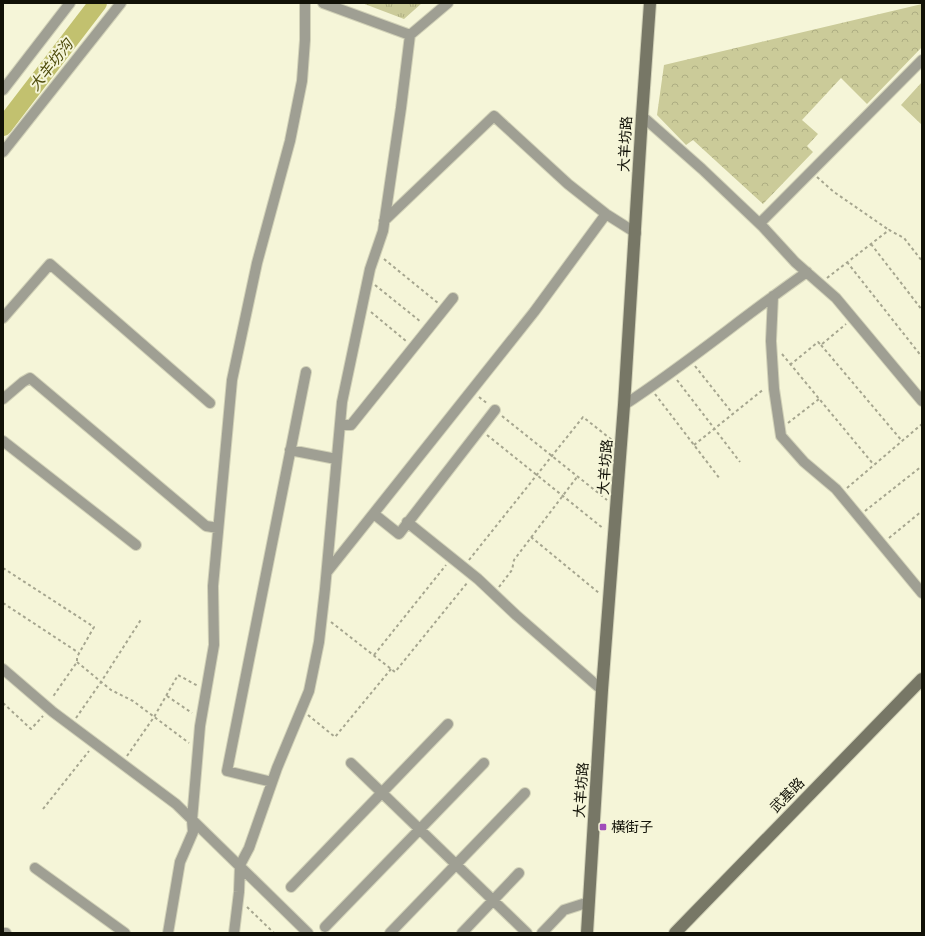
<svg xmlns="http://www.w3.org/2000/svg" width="925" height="936" viewBox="0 0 925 936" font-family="Bitter,'Noto Sans SC',serif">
	<defs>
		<pattern id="forest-crowns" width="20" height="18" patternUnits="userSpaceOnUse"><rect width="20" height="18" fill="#cbcb99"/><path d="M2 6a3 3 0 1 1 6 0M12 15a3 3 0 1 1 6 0" fill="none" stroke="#adad82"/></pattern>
		<pattern id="park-tufts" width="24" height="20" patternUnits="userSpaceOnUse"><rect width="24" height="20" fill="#cbcb99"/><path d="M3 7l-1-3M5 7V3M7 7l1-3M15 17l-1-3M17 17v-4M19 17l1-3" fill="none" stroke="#adad82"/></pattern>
	</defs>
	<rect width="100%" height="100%" fill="#f5f5d8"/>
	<path fill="url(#forest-crowns)" d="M 922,4 L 922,47 L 867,104 L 841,78 L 802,120 L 818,134 L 807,146 L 813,152 L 763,204 L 693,140 L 686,145 L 657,115 L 664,65 Z
		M 922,82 L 922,125 L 901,105 Z"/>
	<path fill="url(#park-tufts)" d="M 362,3 L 422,3 L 404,19 Z"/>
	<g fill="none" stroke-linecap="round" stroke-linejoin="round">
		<path stroke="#c2c16f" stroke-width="18" d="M 3,127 L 98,3"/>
		<g stroke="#d1d1b7" stroke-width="12">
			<path id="street" d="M 323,3 L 410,35 L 448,3
				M 3,90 L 70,3
				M 642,116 L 702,169 L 763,227 L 795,262 L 836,298 L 922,401
				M 3,152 L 121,3
				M 384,221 L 494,116 L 568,184 L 606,214 L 636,233
				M 760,223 L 922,60
				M 773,296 L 771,341 L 774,389 L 781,436 L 804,462 L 836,489 L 922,593
				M 3,318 L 50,264 L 210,403
				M 3,399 L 23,382 L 30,378 L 206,526 L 218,528
				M 624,405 C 687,364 745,315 807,272
				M 340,425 L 351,425 L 453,298
				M 3,441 L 136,545
				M 290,450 L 336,459
				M 374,514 L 399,534 L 495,410
				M 407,522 L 478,579 L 516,615 L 602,690
				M 327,572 L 534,312 L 606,214
				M 3,669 L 53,712 L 176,804 L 308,933
				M 351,763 L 527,933
				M 272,782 L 227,771 L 306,372
				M 35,868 L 125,933
				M 291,887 L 448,724
				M 325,927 L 484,763
				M 5,933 L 6,933
				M 168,933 L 180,862 L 193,832 L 192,820 L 200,726 L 214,645 L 213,586 L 232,380 L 257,263 L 290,141 L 302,81 L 305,40 L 305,3
				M 234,933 L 239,892 L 240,865 L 249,848 L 277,768 L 309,691 L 319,642 L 325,589 L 342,402 L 370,269 L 383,231 L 401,108 L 410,35
				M 390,933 L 525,793
				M 462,933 L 519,873
				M 542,933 L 564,910 L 589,902"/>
		</g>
		<g stroke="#d1d1b7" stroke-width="14">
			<path id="secondary" d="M 587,933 L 602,690 L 624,405 L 642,116 L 650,3
				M 675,933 L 922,679"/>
		</g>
		<path stroke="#a6a68f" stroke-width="2" stroke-dasharray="3 3" stroke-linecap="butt" d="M 817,177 L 834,192 L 889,230
			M 871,244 L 922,310
			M 384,259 L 438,303
			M 847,262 L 922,357
			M 827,278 L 889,230 L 904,238 L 922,261
			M 375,285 L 421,322
			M 371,312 L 406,341
			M 821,345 L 902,441
			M 782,354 L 874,465
			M 790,365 L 818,342 L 821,345 L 846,324
			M 695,366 L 733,414
			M 677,380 L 740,462
			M 655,394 L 720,479
			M 479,397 L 488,404
			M 502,416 L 607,500
			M 788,423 L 819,399
			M 487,435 L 604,529
			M 694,445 L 764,389
			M 847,488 L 922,424
			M 865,511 L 922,466
			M 531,537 L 599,593
			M 889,538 L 922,511
			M 469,560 L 583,417 L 612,440
			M 3,568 L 94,627 L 77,657 L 77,662 L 52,698
			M 499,587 L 512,570 L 514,560 L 577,477
			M 3,603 L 79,653
			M 331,622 L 395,672 L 467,583
			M 374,655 L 446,565
			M 77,662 L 111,690 L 133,701 L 189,743
			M 167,696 L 192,713
			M 3,703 L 31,729 L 43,716
			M 308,715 L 335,737 L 391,669
			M 76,718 L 101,682 L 142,618
			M 127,756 L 154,717 L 178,675 L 198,686
			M 43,809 L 89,751
			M 247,907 L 274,933"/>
		<use href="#street" stroke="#9f9f93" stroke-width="10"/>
		<use href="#secondary" stroke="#776" stroke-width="12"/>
	</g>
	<rect fill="#a14cba" stroke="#f5f5d8" stroke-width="1.5" x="599" y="823" width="8" height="8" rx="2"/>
	<g text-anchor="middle" stroke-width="4" stroke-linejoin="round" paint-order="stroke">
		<g font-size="14" fill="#111107" stroke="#f5f5d8">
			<text transform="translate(625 144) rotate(-87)" y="5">大羊坊路</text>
			<text transform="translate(605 467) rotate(-86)" y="5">大羊坊路</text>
			<text transform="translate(581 790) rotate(-86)" y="5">大羊坊路</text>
			<text transform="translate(787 795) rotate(-46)" y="5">武基路</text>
		</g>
		<g font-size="14" fill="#111107" stroke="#f5f5d8" text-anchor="start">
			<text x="611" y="832">横街子</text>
		</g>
		<g font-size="15" font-style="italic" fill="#4d4b0b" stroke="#f5f5d8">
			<text transform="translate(51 65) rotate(-52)" y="5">大羊坊沟</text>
		</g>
	</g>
	<rect width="925" height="936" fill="none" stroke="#111107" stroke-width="8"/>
</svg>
